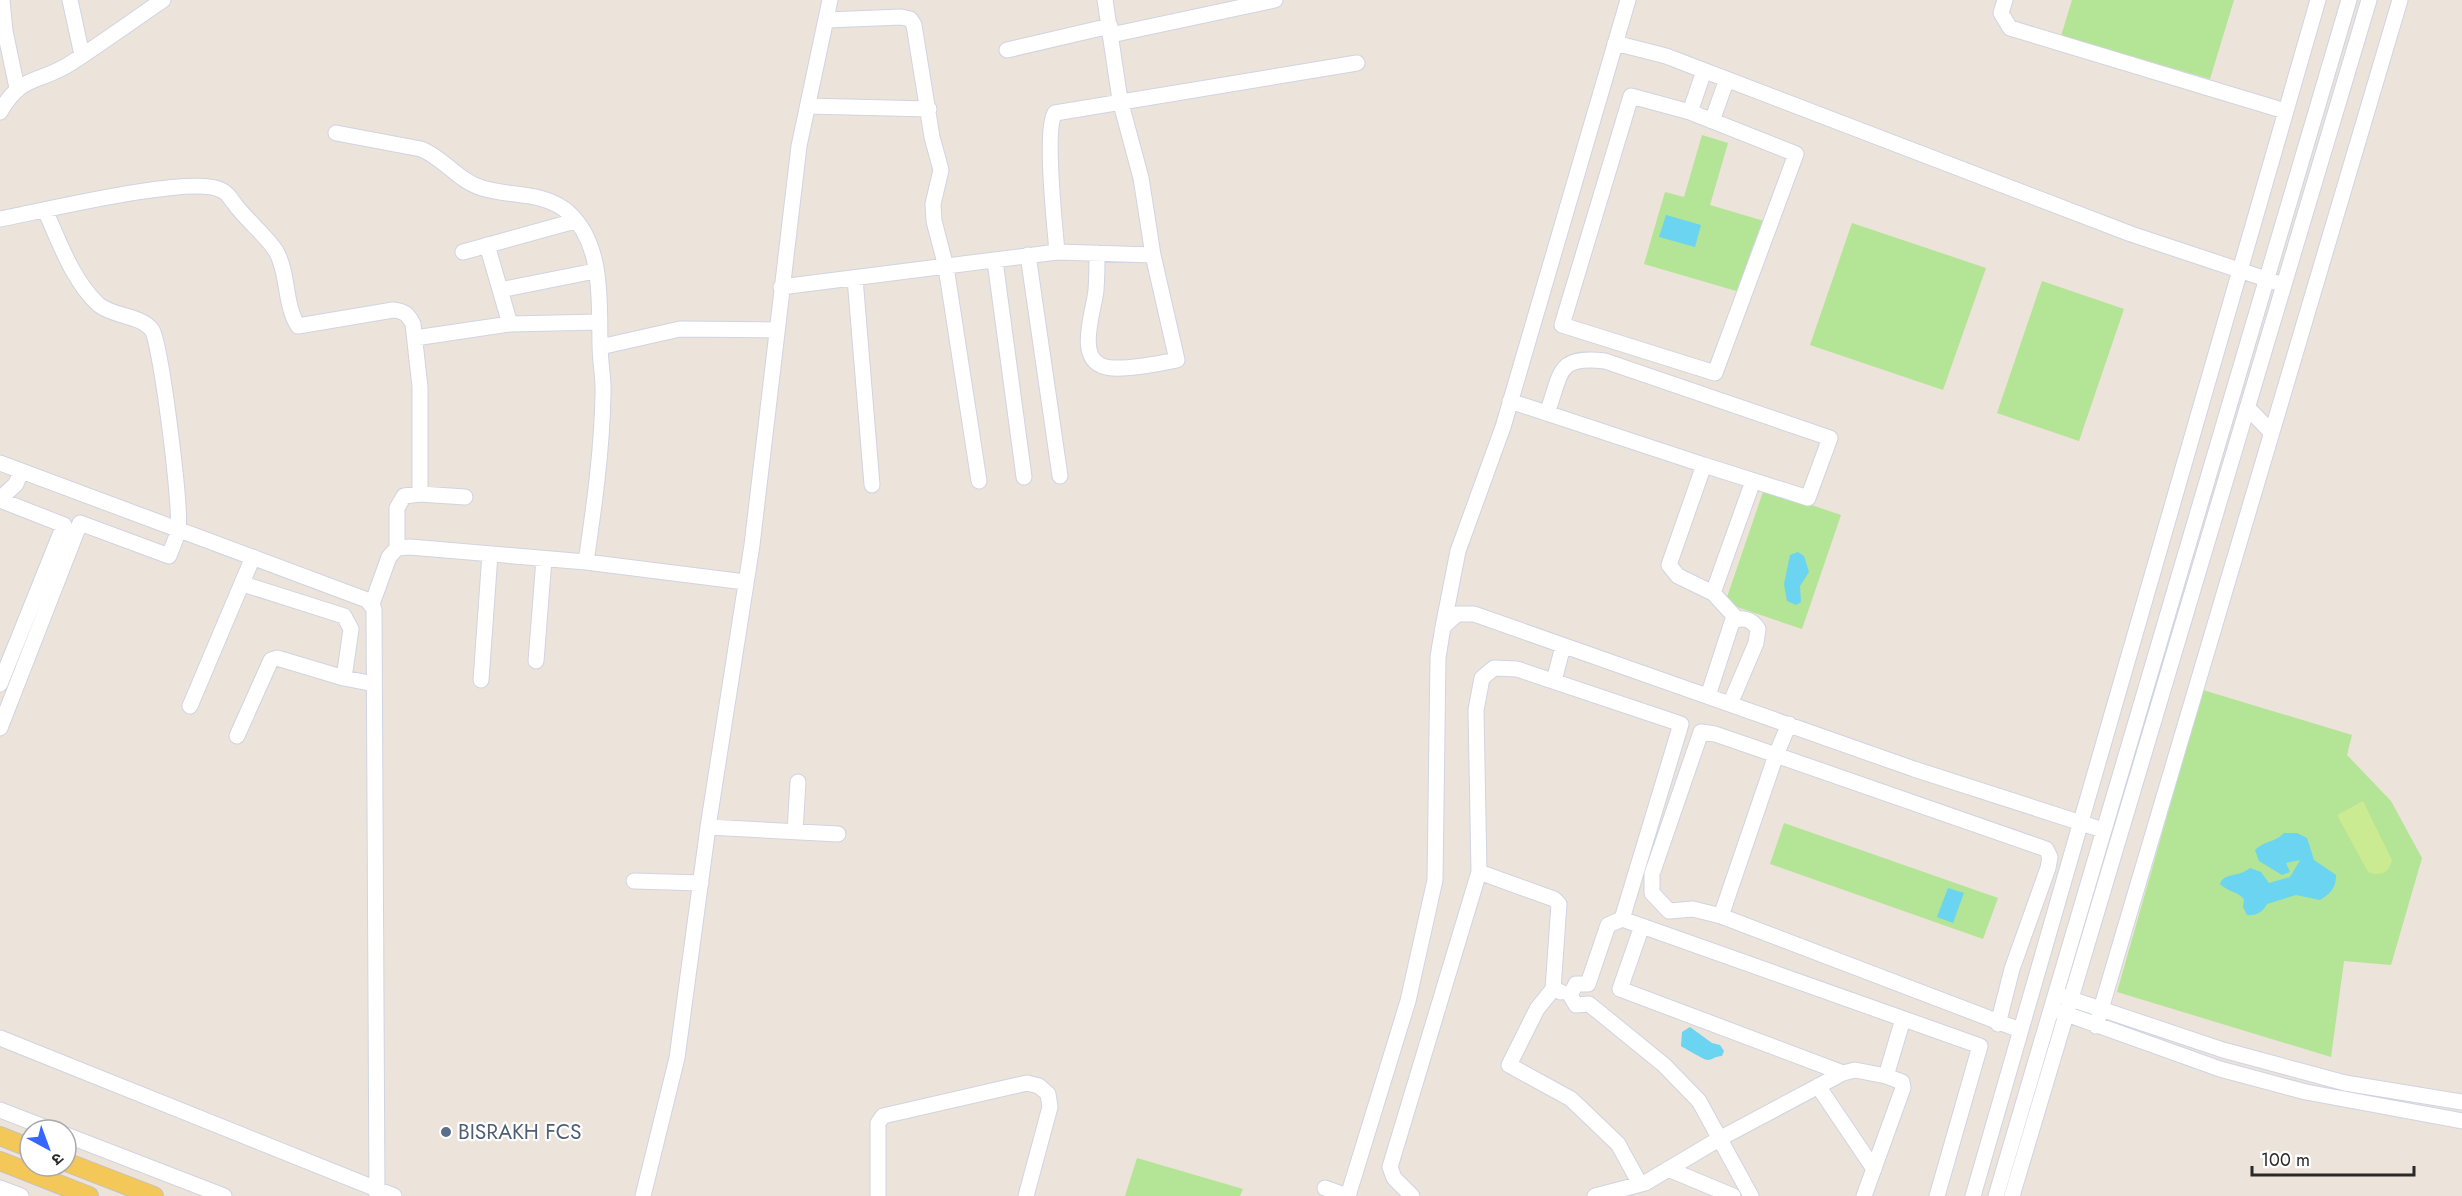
<svg xmlns="http://www.w3.org/2000/svg" width="2462" height="1196" viewBox="0 0 2462 1196" font-family="Jost,'Noto Sans Devanagari',sans-serif">
	<rect width="100%" height="100%" fill="#ece3da"/>
	<path fill="#b4e495" d="M 2072,0 L 2234,0 L 2210,79 L 2061,36 Z
		M 1702,135 L 1728,143 L 1710,205 L 1764,221 L 1743,293 L 1644,264 L 1665,192 L 1684,197 Z
		M 1852,223 L 1986,268 L 1943,390 L 1810,345 Z
		M 2042,281 L 2124,309 L 2079,441 L 1997,413 Z
		M 1764,489 L 1841,515 L 1802,629 L 1725,603 Z
		M 2203,690 L 2352,735 L 2347,755 L 2391,801 L 2422,858 L 2391,965 L 2344,961 L 2331,1057 L 2117,992 Z
		M 1784,823 L 1998,898 L 1983,939 L 1770,864 Z
		M 1137,1158 L 1243,1189 L 1240,1196 L 1125,1196 Z"/>
	<path fill="#caeb91" d="M 2363,801 L 2392,860 C 2389,873 2381,877 2368,872 L 2337,815 Z"/>
	<path fill="#6bd4f0" d="M 1666,215 L 1701,225 L 1695,247 L 1659,237 Z
		M 1798,552 L 1804,556 L 1809,572 L 1800,586 L 1801,602 L 1796,605 L 1787,601 L 1784,584 L 1790,555 Z
		M 2284,833 L 2297,833 L 2307,838 L 2314,860 L 2336,875 C 2336,888 2331,893 2320,900 L 2296,895 L 2267,904 C 2263,912 2256,916 2247,915 L 2243,907 L 2244,899 C 2237,891 2228,892 2220,884 C 2224,872 2238,878 2250,868 L 2261,872 L 2269,883 L 2290,877 L 2300,860 L 2286,863 L 2290,872 L 2282,875 L 2259,861 L 2255,850 C 2264,841 2276,842 2284,833 Z
		M 1948,888 L 1964,893 L 1953,923 L 1937,917 Z
		M 1690,1027 L 1712,1043 L 1720,1045 L 1724,1051 L 1722,1056 C 1715,1056 1713,1060 1707,1060 C 1705,1060 1684,1048 1681,1046 L 1682,1032 Z"/>
	<g fill="none" stroke-linecap="round" stroke-linejoin="round">
		<g stroke="#d0d4e2" stroke-width="17">
			<path id="minor" d="M 2,0 L 5,31 L 17,88
				M 70,0 L 82,55
				M 2005,0 L 2001,13 L 2010,28 L 2285,111
				M 827,20 L 901,17 L 910,19 L 914,25 L 932,137 L 941,170 L 933,204 L 934,221 L 946,267 L 979,481
				M 1111,35 L 1275,0
				M 1615,43 L 1666,56 L 2131,234 L 2275,282
				M 1007,50 L 1110,26
				M 1631,96 L 1690,112 L 1796,154 L 1715,373 L 1562,325 Z
				M 808,106 L 929,109
				M 0,112 C 22,73 39,84 71,63 C 102,43 132,21 163,0
				M 1690,112 L 1704,71
				M 1712,121 L 1727,79
				M 336,133 L 421,149 C 444,158 458,181 482,188 C 511,197 543,191 568,212 C 604,244 599,302 600,345 C 600,362 604,379 603,395 C 602,451 594,507 586,562
				M 0,219 C 38,212 193,174 221,190 C 227,192 230,198 234,203 C 246,220 265,234 276,251 C 289,274 284,304 298,326 L 393,310 C 404,311 408,314 413,324 L 420,387 L 420,494
				M 487,245 L 510,324
				M 463,252 L 575,221
				M 1057,252 C 1055,227 1044,129 1055,113 L 1357,63
				M 1097,253 C 1097,265 1097,277 1096,290 C 1094,313 1072,365 1112,368 C 1132,369 1157,364 1177,360 L 1153,255 L 1141,178 L 1120,100 L 1105,0
				M 1028,255 L 1060,476
				M 995,261 L 1024,477
				M 855,278 L 872,485
				M 781,287 L 1057,252 L 1153,255
				M 500,290 L 595,271
				M 415,338 L 510,324 L 599,322
				M 600,347 L 680,329 L 777,330
				M 1510,401 L 1704,465 L 1669,565 L 1678,576 L 1713,593 L 1737,619
				M 2248,408 L 2271,432
				M 1547,413 C 1562,373 1556,355 1605,361 L 1830,438 L 1808,498 L 1704,465
				M 0,463 L 367,600 L 374,609 L 377,1196
				M 0,499 L 16,484 L 21,471
				M 0,500 L 64,525 L 0,684
				M 397,548 L 397,508 L 404,496 L 420,494 L 465,497
				M 243,584 L 344,616 L 351,629 L 344,678 L 374,684
				M 1713,593 L 1753,481
				M 372,604 L 389,557 L 397,548 L 410,547 L 586,562 L 745,582
				M 1443,627 L 1458,551 L 1503,427 L 1628,0
				M 536,661 L 544,559
				M 481,680 L 490,554
				M 1554,681 L 1563,646
				M 1708,696 L 1732,622 C 1741,616 1752,619 1758,629 L 1756,643 L 1730,704
				M 190,706 L 253,557
				M 1789,724 L 1776,755 L 1715,734 L 1701,732 L 1652,874 L 1652,893 L 1669,911 L 1693,909 L 1721,916 L 2020,1030
				M 0,728 L 80,523 L 169,556 C 172,547 177,538 178,530 C 182,511 161,344 152,330 C 141,315 114,317 99,305 C 73,282 59,241 45,210
				M 237,736 L 271,660 L 277,658 L 344,678
				M 708,827 L 838,834
				M 795,831 L 798,782
				M 1479,872 L 1476,710 L 1482,678 L 1494,668 L 1517,669 L 1681,724 L 1622,919
				M 634,881 L 701,883
				M 1721,916 L 1776,755 L 2046,849 L 2050,857 L 2048,868 L 2012,969 L 1998,1024
				M 1642,926 L 1620,989 L 1843,1073
				M 1588,984 L 1608,925 L 1622,919 L 1980,1046 L 1937,1196
				M 1588,984 L 1576,984 L 1570,995 L 1576,1005 L 1589,1004 L 1664,1065 L 1699,1101 L 1751,1196
				M 1561,992 L 1553,989 L 1537,1009 L 1509,1065 L 1571,1099 L 1618,1144 L 1640,1184
				M 2062,996 L 2223,1050 L 2345,1083 L 2462,1102
				M 2058,1011 L 2220,1069 L 2306,1092 L 2462,1121
				M 2096,1026 L 2400,0
				M 0,1038 L 394,1196
				M 1818,1086 L 1874,1169
				M 0,1110 L 52,1130
				M 66,1135 L 224,1196
				M 1668,1169 L 1733,1196
				M 0,1188 L 21,1196
				M 1325,1188 L 1347,1196
				M 643,1196 L 677,1058 L 708,827 L 752,545 L 799,146 L 830,0
				M 878,1196 L 878,1123 L 883,1116 L 1027,1083 L 1039,1086 L 1048,1094 L 1050,1107 L 1026,1196
				M 1348,1196 L 1408,1001 L 1435,880 L 1438,657 L 1443,627 L 1457,614 L 1474,614 L 1914,769 L 2103,830
				M 1412,1196 L 1394,1178 L 1390,1167 L 1479,872 L 1554,899 L 1559,904 L 1553,989
				M 1595,1196 L 1645,1183 L 1719,1139 L 1843,1073 L 1855,1070 L 1886,1076
				M 1864,1196 L 1903,1088 L 1902,1082 L 1886,1076 L 1903,1019
				M 1973,1196 L 2318,0
				M 1996,1196 L 2349,0
				M 2012,1196 L 2369,0"/>
		</g>
		<g stroke="#c3c3c3" stroke-width="20">
			<path id="major" d="M 0,1136 L 30,1148
				M 0,1161 L 89,1196
				M 66,1162 L 154,1196"/>
		</g>
		<use href="#minor" stroke="#fff" stroke-width="15"/>
		<use href="#major" stroke="#f3c758" stroke-width="18"/>
	</g>
	<circle fill="#5c6f8a" stroke="#fff" stroke-width="2" cx="446" cy="1132" r="6"/>
	<g text-anchor="middle" stroke-width="4.5" stroke-linejoin="round" paint-order="stroke">
		<g font-size="21" fill="#4e5e75" stroke="#fff" text-anchor="start">
			<text x="458" y="1139">BISRAKH FCS</text>
		</g>
	</g>
	<g transform="translate(48 1148) rotate(139)"><circle r="28" fill="#ffffff" stroke="#a9a9a9" stroke-width="1.5"/>
	<path d="M0-4.5L10 22L0 15L-10 22Z" fill="#3666fd"/>
	<text y="-9" font-size="16" font-weight="bold" text-anchor="middle" fill="#292929">उ</text>
	</g>
	<path d="M2252 1166v9h162v-9" fill="none" stroke="#292929" stroke-width="3"/>
	<text x="2261" y="1166" font-size="18" fill="#292929" stroke="#ffffff" stroke-width="4.5" paint-order="stroke">100 m</text>
</svg>
